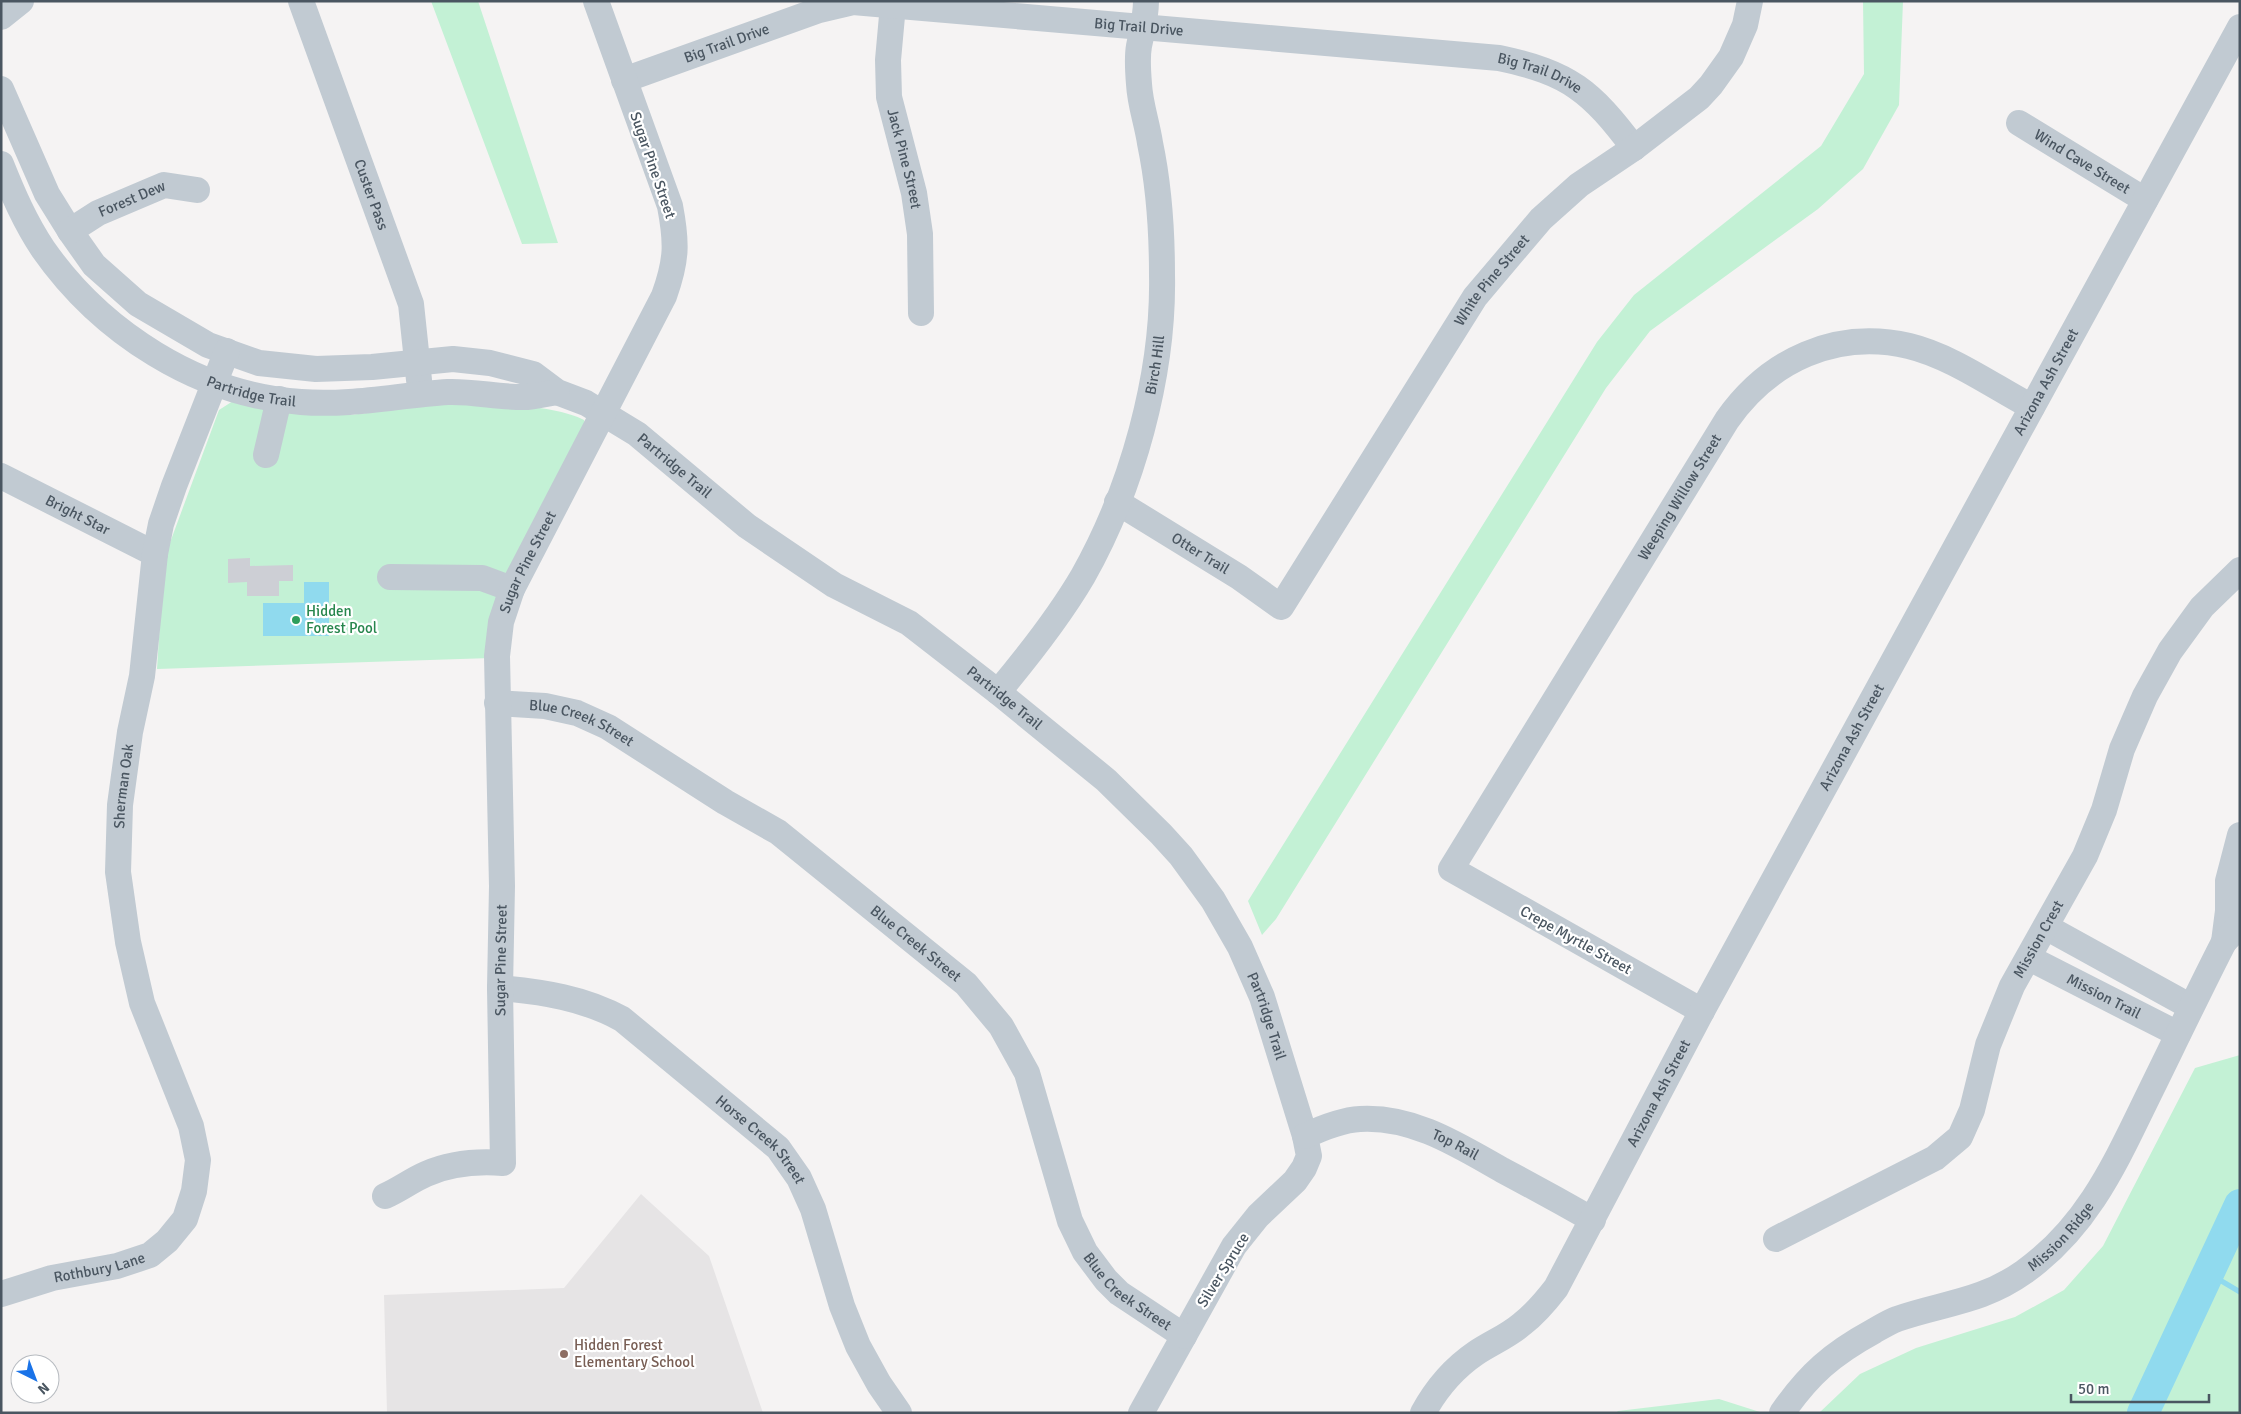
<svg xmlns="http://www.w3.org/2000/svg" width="2241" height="1414" viewBox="0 0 2241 1414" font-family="Signika,sans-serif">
	<rect width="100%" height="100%" fill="#f5f3f3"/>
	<path fill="#e6e4e5" d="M 641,1194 L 709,1256 L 763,1413 L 387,1413 L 384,1295 L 564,1288 Z"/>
	<path fill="#c3f1d5" d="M 431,1 L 478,1 L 558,243 L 522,244 Z
		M 1863,1 L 1903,1 L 1899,105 L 1863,169 L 1818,209 L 1650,331 L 1606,388 L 1276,919 L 1262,935 L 1248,901 L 1597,342 L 1634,295 L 1821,146 L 1864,74 Z
		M 233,401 C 269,408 306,415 343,415 C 372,415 401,404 429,403 C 464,400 554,404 584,420 L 586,426 L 491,658 L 157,669 L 163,575 L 168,548 L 219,410 Z
		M 2240,1055 L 2240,1413 L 1819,1413 L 1860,1374 L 1916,1348 L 2015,1317 L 2064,1290 L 2103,1246 L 2195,1068 Z
		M 1719,1399 L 1763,1413 L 1616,1413 L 1618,1411 Z"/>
	<path fill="#90daee" d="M 304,582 L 329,582 L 329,636 L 263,636 L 263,603 L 304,603 Z"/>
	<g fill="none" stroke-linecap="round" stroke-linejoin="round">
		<path stroke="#90daee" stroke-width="5.5" d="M 2208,1273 L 2240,1292"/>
		<path stroke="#90daee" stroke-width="32" d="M 2143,1413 L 2240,1205"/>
	</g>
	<path fill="#cdcfd5" d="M 250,558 L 250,566 L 293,565 L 293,581 L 279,581 L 279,596 L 247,596 L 247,582 L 228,583 L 228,559 Z"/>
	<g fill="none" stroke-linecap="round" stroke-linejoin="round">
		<g stroke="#c1cad2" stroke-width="26">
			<path id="s1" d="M 301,1 L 411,304 L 419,380"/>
			<path id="s2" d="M 893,5 L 888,60 L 889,97 L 914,193 L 920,234 L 921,313"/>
			<path d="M 1,17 L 21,1"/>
			<path id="s3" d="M 624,80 L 819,10 L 853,2 L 1499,58 C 1570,73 1591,91 1634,148"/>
			<path id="s4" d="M 1,89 L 47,194 L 70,231 L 94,265 L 138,304 L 208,345 L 259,363 L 316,369 L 372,367 L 453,359 L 490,363 L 533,374 L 557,392 L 586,403 L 637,434 L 747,526 L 834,585 L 909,623 L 998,692 L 1106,780 L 1161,834 L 1181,856 L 1213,900 L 1240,947 L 1262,997 L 1305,1136 L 1309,1156 L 1304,1168 L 1295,1181 L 1258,1216 L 1234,1246 L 1141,1413"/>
			<path id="s5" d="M 2019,123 L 2145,200"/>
			<path id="s6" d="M 1,164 C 13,194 25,222 43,249 C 101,332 198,395 301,402 C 351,406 399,395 448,392 C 474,391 501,398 527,397 C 537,396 547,394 557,392"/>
			<path id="s7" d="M 70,231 L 98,213 L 164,185 L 197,190"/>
			<path d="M 266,455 L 279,399"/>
			<path id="s8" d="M 1,476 L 155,554"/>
			<path id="s9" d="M 1117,502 L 1239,577 L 1281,607 L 1475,297 L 1541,219 L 1579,185 L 1634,148 L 1699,98 L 1711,85 L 1731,57 L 1745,25 L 1750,1"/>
			<path d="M 390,577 L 482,578 L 512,589"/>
			<path id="s10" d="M 998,692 C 1029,655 1059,617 1083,576 C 1132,489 1164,375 1162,275 C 1162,231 1159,186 1150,143 C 1147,123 1140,104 1139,84 C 1138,72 1137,57 1139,46 C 1142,31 1146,17 1146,1"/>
			<path id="s11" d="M 497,703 L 545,706 L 577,713 L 608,727 L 725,802 L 778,832 L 966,984 L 1001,1026 L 1027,1073 L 1070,1221 L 1085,1252 L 1106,1280 L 1119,1293 L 1184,1336"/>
			<path d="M 2046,927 L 2191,1007"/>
			<path d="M 2224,942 L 2228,911 L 2228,881 L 2240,835"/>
			<path id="s12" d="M 2029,958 L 2178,1034"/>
			<path id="s13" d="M 500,988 C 543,992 584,998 622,1019 L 778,1148 L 799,1178 L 813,1209 L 842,1306 L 858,1346 L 879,1384 L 899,1413"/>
			<path id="s14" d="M 1702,1011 L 1451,869 L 1727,420 C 1769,360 1836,329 1909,346 C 1951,356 1994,387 2032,407"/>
			<path id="s15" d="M 1305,1136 C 1322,1128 1341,1120 1360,1119 C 1413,1116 1458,1145 1502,1170 C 1532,1186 1563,1203 1593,1220"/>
			<path id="s16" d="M 385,1196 C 399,1190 412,1180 426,1174 C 451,1163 477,1161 503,1163 L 500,988 L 502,886 L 497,656 L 501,622 L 512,589 L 664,296 C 677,260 677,243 670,206 L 596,1"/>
			<path id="s17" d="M 1776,1239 L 1935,1158 L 1960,1137 L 1972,1110 L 1988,1045 L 2012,986 L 2085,856 L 2104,810 L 2122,749 L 2145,696 L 2170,651 L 2202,607 L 2240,570"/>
			<path id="s18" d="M 1,1294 L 52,1278 L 117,1266 L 150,1255 L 167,1241 L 185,1219 L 194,1191 L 198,1160 L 191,1126 L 142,1003 L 128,942 L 118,872 L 120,805 L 130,732 L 142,676 L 155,554 L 161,524 L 174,486 L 227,351"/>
			<path id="s19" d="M 1423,1413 C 1436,1389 1454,1368 1476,1353 C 1491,1343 1508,1336 1522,1324 C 1535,1314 1546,1301 1556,1288 L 1702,1011 L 2240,27"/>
			<path id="s20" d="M 1782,1413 C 1809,1374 1832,1354 1874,1331 C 1881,1327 1889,1322 1897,1319 C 1943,1303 1982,1302 2024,1272 C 2090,1225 2117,1159 2152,1088 C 2176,1039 2199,991 2224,942 L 2240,925"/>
		</g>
	</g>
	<circle fill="#2e9e5b" stroke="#fff" stroke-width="2" cx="296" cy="620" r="5"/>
	<circle fill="#8d6e63" stroke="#fff" stroke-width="2" cx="564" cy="1354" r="5"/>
	<g text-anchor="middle" stroke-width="4.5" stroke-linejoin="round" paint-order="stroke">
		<g font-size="15" fill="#4a5661" stroke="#fff">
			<text dy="5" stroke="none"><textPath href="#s3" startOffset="529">Big Trail Drive</textPath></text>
			<text dy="5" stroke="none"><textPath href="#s3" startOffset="109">Big Trail Drive</textPath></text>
			<text dy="5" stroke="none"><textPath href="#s3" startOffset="934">Big Trail Drive</textPath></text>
			<text dy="5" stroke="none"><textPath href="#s2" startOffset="156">Jack Pine Street</textPath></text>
			<text dy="5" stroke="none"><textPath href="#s5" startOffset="74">Wind Cave Street</textPath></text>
			<text transform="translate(653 165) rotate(71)" y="5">Sugar Pine Street</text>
			<text dy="5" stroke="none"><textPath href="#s1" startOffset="206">Custer Pass</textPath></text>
			<text dy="5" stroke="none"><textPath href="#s7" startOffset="70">Forest Dew</textPath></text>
			<text dy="5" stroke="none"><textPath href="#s9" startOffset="584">White Pine Street</textPath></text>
			<text dy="5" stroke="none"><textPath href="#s10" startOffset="368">Birch Hill</textPath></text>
			<text dy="5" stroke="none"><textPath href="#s19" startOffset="1215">Arizona Ash Street</textPath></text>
			<text dy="5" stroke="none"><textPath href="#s6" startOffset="354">Partridge Trail</textPath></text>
			<text dy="5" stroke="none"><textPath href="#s4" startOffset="840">Partridge Trail</textPath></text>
			<text dy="5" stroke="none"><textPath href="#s14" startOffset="725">Weeping Willow Street</textPath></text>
			<text dy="5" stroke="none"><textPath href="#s8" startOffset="86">Bright Star</textPath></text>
			<text dy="5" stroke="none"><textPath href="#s9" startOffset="98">Otter Trail</textPath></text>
			<text dy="5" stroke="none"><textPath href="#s16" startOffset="732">Sugar Pine Street</textPath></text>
			<text dy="5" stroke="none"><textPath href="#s4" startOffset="1245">Partridge Trail</textPath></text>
			<text dy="5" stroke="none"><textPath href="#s11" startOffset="88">Blue Creek Street</textPath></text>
			<text dy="5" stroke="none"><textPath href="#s19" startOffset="810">Arizona Ash Street</textPath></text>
			<text dy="5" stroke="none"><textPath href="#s18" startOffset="652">Sherman Oak</textPath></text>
			<text dy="5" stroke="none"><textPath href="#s17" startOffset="425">Mission Crest</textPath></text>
			<text transform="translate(1576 940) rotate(29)" y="5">Crepe Myrtle Street</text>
			<text dy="5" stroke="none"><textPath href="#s11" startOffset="492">Blue Creek Street</textPath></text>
			<text dy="5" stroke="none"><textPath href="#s16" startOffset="328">Sugar Pine Street</textPath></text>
			<text dy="5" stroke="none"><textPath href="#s12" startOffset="84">Mission Trail</textPath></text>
			<text dy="5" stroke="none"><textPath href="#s4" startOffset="1665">Partridge Trail</textPath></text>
			<text dy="5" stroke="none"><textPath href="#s19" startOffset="405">Arizona Ash Street</textPath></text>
			<text dy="5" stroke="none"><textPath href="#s13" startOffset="311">Horse Creek Street</textPath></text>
			<text dy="5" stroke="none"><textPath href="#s15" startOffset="158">Top Rail</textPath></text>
			<text dy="5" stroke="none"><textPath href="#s20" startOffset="338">Mission Ridge</textPath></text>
			<text dy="5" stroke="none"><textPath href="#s18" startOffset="102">Rothbury Lane</textPath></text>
			<text transform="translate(1223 1270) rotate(-58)" y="5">Silver Spruce</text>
			<text dy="5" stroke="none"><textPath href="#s11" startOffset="912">Blue Creek Street</textPath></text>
		</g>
		<g font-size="15" fill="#27864d" stroke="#fff" text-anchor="start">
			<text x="306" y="616">Hidden<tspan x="306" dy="17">Forest Pool</tspan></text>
		</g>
		<g font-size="15" fill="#785e54" stroke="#fff" text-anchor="start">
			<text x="574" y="1350">Hidden Forest<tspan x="574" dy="17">Elementary School</tspan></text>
		</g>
	</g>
	<rect width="2241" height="1414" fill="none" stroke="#4a5661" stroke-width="5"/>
	<g transform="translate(35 1379) rotate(138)"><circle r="24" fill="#ffffff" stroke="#b7bbc0"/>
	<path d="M0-4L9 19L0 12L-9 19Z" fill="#1a73e8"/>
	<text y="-8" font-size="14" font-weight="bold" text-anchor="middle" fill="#4a5661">N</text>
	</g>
	<path d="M2071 1394v8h138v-8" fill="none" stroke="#4a5661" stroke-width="2.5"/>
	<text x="2078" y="1394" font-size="15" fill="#4a5661" stroke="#ffffff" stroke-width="4" paint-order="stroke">50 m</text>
</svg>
